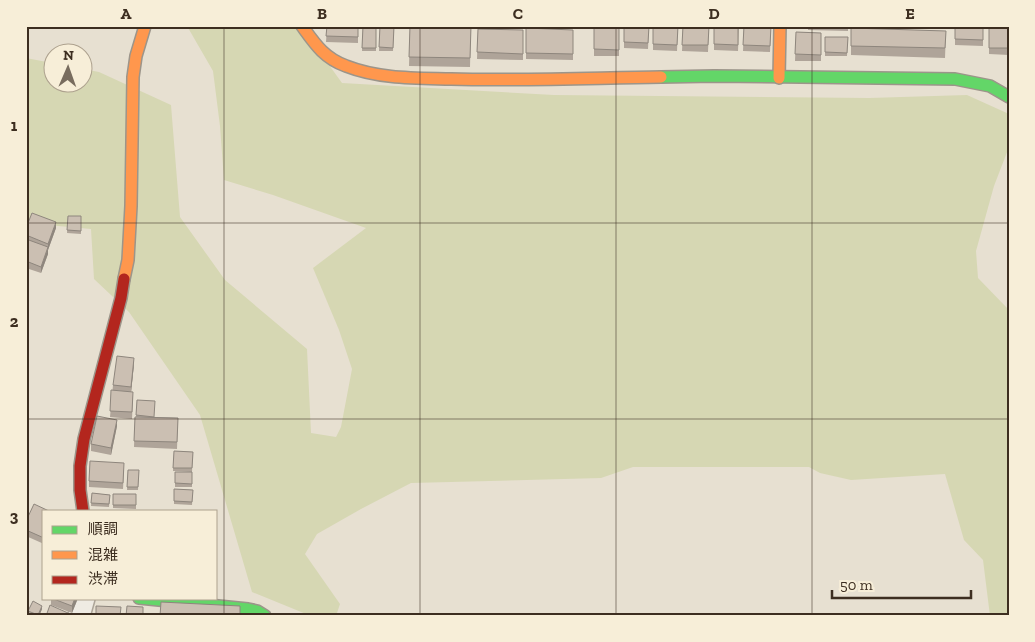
<svg xmlns="http://www.w3.org/2000/svg" width="1035" height="642" viewBox="0 0 1035 642" font-family="'Zilla Slab','Noto Sans JP',serif">
	<rect width="100%" height="100%" fill="#e7e0d1"/>
	<path fill="#d6d7b3" d="M 187,26 L 301,26 L 342,83 L 554,95 L 869,98 L 967,95 L 1009,114 L 1009,147 L 994,186 L 976,251 L 978,278 L 1009,310 L 1009,616 L 990,616 L 983,560 L 964,540 L 945,474 L 851,480 L 820,473 L 809,467 L 633,467 L 601,478 L 411,483 L 361,509 L 317,534 L 305,554 L 340,604 L 336,616 L 311,616 L 252,592 L 200,415 L 129,312 L 94,279 L 91,229 L 26,223 L 26,58 L 52,63 L 52,82 L 82,82 L 83,69 L 99,72 L 171,105 L 180,217 L 225,280 L 307,349 L 311,433 L 336,437 L 341,427 L 352,369 L 339,330 L 313,268 L 366,228 L 273,195 L 224,180 L 220,126 L 213,71 Z"/>
	<g fill="none" stroke-linecap="round" stroke-linejoin="round">
		<g stroke="#ada599" stroke-width="24">
			<path id="street" d="M 79,616 L 84,598"/>
		</g>
		<g stroke="#9c958a" stroke-width="14">
			<path id="fast" d="M 661,77 L 714,76 L 955,79 L 990,86 L 1009,97
				M 139,598 L 248,609 L 257,611 L 265,616"/>
		</g>
		<g stroke="#9c958a" stroke-width="14">
			<path id="slow" d="M 302,26 C 315,44 324,58 346,66 C 379,79 416,78 451,79 C 521,81 591,78 661,77
				M 779,78 L 780,26
				M 124,279 L 128,260 L 131,206 L 133,77 L 136,56 L 145,26"/>
		</g>
		<g stroke="#9c958a" stroke-width="14">
			<path id="jam" d="M 83,511 L 80,490 L 80,466 L 84,439 L 121,298 L 124,279"/>
		</g>
		<use href="#street" stroke="#efebe3" stroke-width="21"/>
		<use href="#fast" stroke="#63d668" stroke-width="11"/>
		<use href="#slow" stroke="#ff974d" stroke-width="11"/>
		<use href="#jam" stroke="#b3261e" stroke-width="11"/>
	</g>
	<path fill="#afa499" d="M 327,26 L 358,26 L 358,43 L 326,42 Z
		M 363,26 L 376,26 L 376,51 L 362,51 Z
		M 380,26 L 394,26 L 393,51 L 379,51 Z
		M 410,26 L 471,26 L 470,67 L 409,66 Z
		M 594,26 L 619,26 L 619,56 L 594,56 Z
		M 624,26 L 649,26 L 648,49 L 624,48 Z
		M 653,26 L 678,26 L 677,51 L 653,50 Z
		M 683,26 L 709,26 L 708,52 L 682,51 Z
		M 714,26 L 739,26 L 738,51 L 714,50 Z
		M 744,26 L 771,26 L 770,52 L 743,51 Z
		M 808,26 L 848,26 L 848,31 L 808,30 Z
		M 955,26 L 983,26 L 983,46 L 955,45 Z
		M 989,26 L 1009,26 L 1009,55 L 989,54 Z
		M 526,28 L 573,30 L 573,60 L 526,59 Z
		M 851,28 L 946,31 L 945,58 L 851,55 Z
		M 478,29 L 523,30 L 523,60 L 477,59 Z
		M 796,32 L 821,33 L 821,61 L 795,61 Z
		M 825,37 L 848,37 L 847,56 L 825,56 Z
		M 68,216 L 81,216 L 81,234 L 67,233 Z
		M 26,228 L 56,228 L 48,250 L 48,254 L 41,273 L 26,268 Z
		M 134,364 L 131,392 L 133,398 L 132,419 L 110,417 L 113,385 Z
		M 137,400 L 154,417 L 178,418 L 177,449 L 134,447 L 135,417 L 136,417 Z
		M 117,426 L 111,455 L 91,451 L 91,444 Z
		M 174,451 L 193,452 L 192,472 L 173,471 Z
		M 124,470 L 123,489 L 89,487 L 89,481 Z
		M 128,470 L 139,470 L 138,490 L 127,490 Z
		M 175,472 L 192,472 L 192,487 L 175,487 Z
		M 174,489 L 193,490 L 192,505 L 174,504 Z
		M 92,493 L 110,495 L 109,507 L 91,506 Z
		M 113,494 L 136,494 L 136,509 L 113,508 Z
		M 44,511 L 44,544 L 26,536 L 26,521 Z
		M 51,598 L 78,598 L 72,613 L 51,605 Z
		M 42,609 L 39,616 L 33,616 L 28,614 L 28,611 Z"/>
	<path fill="#8e867d" d="M 56,222 L 56,228 L 48,250 L 48,254 L 41,273 L 41,267 L 48,248 L 48,244 Z
		M 134,358 L 134,364 L 131,393 L 131,387 Z
		M 117,420 L 117,426 L 111,455 L 111,448 Z
		M 75,598 L 78,598 L 72,613 L 72,606 Z
		M 42,606 L 42,609 L 39,616 L 38,616 Z"/>
	<path fill="#cbbfb2" stroke="#8e867d" d="M 327,26 L 358,26 L 358,37 L 326,36 Z
		M 363,26 L 376,26 L 376,48 L 362,48 Z
		M 380,26 L 394,26 L 393,48 L 379,47 Z
		M 410,26 L 471,26 L 470,58 L 409,57 Z
		M 594,26 L 619,26 L 619,50 L 594,49 Z
		M 624,26 L 649,26 L 648,43 L 624,42 Z
		M 653,26 L 678,26 L 677,45 L 653,44 Z
		M 683,26 L 709,26 L 708,45 L 682,45 Z
		M 714,26 L 738,26 L 738,45 L 714,44 Z
		M 744,26 L 771,26 L 770,46 L 743,45 Z
		M 955,26 L 983,26 L 983,40 L 955,39 Z
		M 989,26 L 1009,26 L 1009,48 L 989,48 Z
		M 526,28 L 573,30 L 573,54 L 526,53 Z
		M 851,28 L 946,31 L 945,48 L 851,46 Z
		M 478,29 L 523,30 L 523,54 L 477,52 Z
		M 796,32 L 821,33 L 821,55 L 795,54 Z
		M 825,37 L 848,37 L 847,53 L 825,52 Z
		M 32,213 L 56,222 L 48,244 L 26,235 L 26,228 Z
		M 68,216 L 81,216 L 81,231 L 67,230 Z
		M 26,239 L 48,247 L 41,267 L 26,261 Z
		M 117,356 L 134,358 L 131,387 L 113,385 Z
		M 111,390 L 133,392 L 132,412 L 110,411 Z
		M 137,400 L 155,401 L 154,417 L 136,415 Z
		M 97,416 L 117,420 L 111,448 L 91,444 Z
		M 135,417 L 178,418 L 177,442 L 134,441 Z
		M 174,451 L 193,452 L 192,468 L 173,468 Z
		M 90,461 L 124,463 L 123,483 L 89,481 Z
		M 128,470 L 139,470 L 138,487 L 127,487 Z
		M 175,472 L 192,472 L 192,484 L 175,483 Z
		M 174,489 L 193,490 L 192,502 L 174,501 Z
		M 92,493 L 110,495 L 109,504 L 91,503 Z
		M 113,494 L 136,494 L 136,505 L 113,505 Z
		M 34,504 L 49,511 L 44,511 L 44,538 L 26,530 L 26,521 Z
		M 51,598 L 75,598 L 72,606 Z
		M 33,601 L 42,606 L 38,615 L 28,611 Z
		M 161,602 L 240,606 L 240,616 L 160,616 Z
		M 50,605 L 68,613 L 67,616 L 46,616 Z
		M 96,606 L 121,607 L 120,616 L 96,616 Z
		M 127,606 L 143,607 L 143,616 L 126,616 Z"/>
	<path fill="none" stroke="#3d2e20" stroke-width="1" stroke-opacity="0.55" d="M 224,26 L 224,616M 420,26 L 420,616M 616,26 L 616,616M 812,26 L 812,616M 26,223 L 1009,223M 26,419 L 1009,419"/>
	<rect width="1035" height="642" fill="none" stroke="#f7eed8" stroke-width="55"/>
	<rect x="42" y="510" width="175" height="90" fill="#f7eed8" stroke="#ada18e"/>
	<rect x="52" y="526" width="25" height="8" fill="#63d668" stroke="#ada18e"/>
	<text x="88" y="534" font-size="15" fill="#3d2e20">順調</text>
	<rect x="52" y="551" width="25" height="8" fill="#ff974d" stroke="#ada18e"/>
	<text x="88" y="560" font-size="15" fill="#3d2e20">混雑</text>
	<rect x="52" y="576" width="25" height="8" fill="#b3261e" stroke="#ada18e"/>
	<text x="88" y="584" font-size="15" fill="#3d2e20">渋滞</text>
	<g transform="translate(68 68) rotate(2)"><circle r="24" fill="#f7eed8" stroke="#ada18e"/>
	<path d="M0-4L9 19L0 12L-9 19Z" fill="#786c5e"/>
	<text y="-8" font-size="14" font-weight="bold" text-anchor="middle" fill="#3d2e20">N</text>
	</g>
	<path d="M832 590v8h139v-8" fill="none" stroke="#3d2e20" stroke-width="2.5"/>
	<text x="840" y="590" font-size="15" fill="#3d2e20" stroke="#f7eed8" stroke-width="4" paint-order="stroke">50 m</text>
	<rect x="28" y="28" width="980" height="586" fill="none" stroke="#3d2e20" stroke-width="2"/>
	<g font-size="16" text-anchor="middle" font-weight="bold" fill="#3d2e20">
		<text x="126" y="19">A</text>
		<text x="322" y="19">B</text>
		<text x="518" y="19">C</text>
		<text x="714" y="19">D</text>
		<text x="910" y="19">E</text>
		<text x="14" y="131">1</text>
		<text x="14" y="327">2</text>
		<text x="14" y="522">3</text>
	</g>
</svg>
